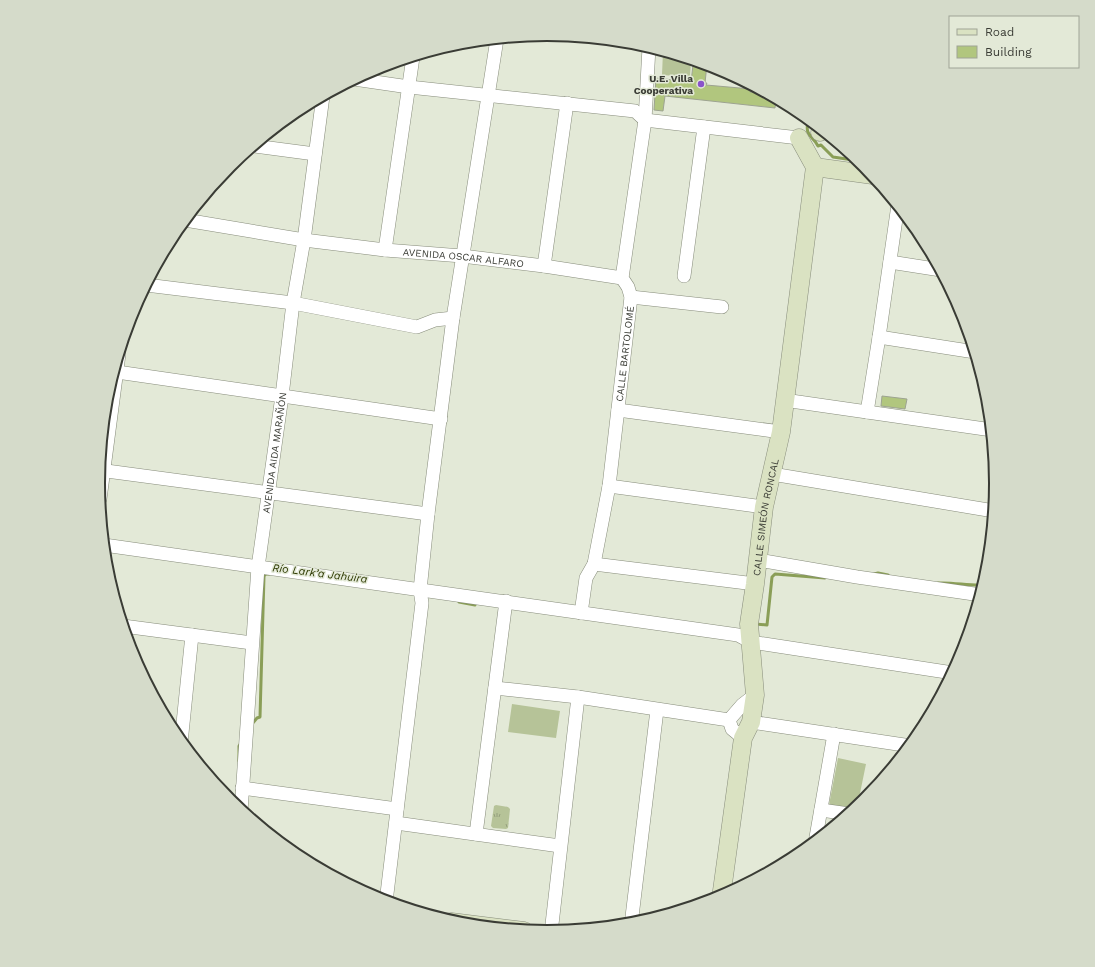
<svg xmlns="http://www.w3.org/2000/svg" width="1095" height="967" viewBox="0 0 1095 967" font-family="'Work Sans',sans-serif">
	<defs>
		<pattern id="grass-tufts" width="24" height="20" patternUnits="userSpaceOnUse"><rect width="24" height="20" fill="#b6c398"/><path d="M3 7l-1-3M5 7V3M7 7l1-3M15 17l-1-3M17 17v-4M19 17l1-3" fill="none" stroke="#95a07d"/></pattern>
	</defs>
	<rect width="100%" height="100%" fill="#e3e9d7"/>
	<path fill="url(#grass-tufts)" d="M 496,805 L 508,807 L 510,809 L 508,828 L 506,829 L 493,828 L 491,826 L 494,806 Z"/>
	<path fill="#b6c398" d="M 663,51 L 691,60 L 690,77 L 662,75 Z
		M 512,704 L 560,711 L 556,738 L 508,732 Z
		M 838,758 L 866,764 L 857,808 L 855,810 L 829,805 Z"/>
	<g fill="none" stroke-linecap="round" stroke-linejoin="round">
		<path stroke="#8a9e57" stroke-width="3" d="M 808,119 C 805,138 811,133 818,146 L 821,145 L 833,157 L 860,161
			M 874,574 L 878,573 L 888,575
			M 938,583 C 954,582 968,586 984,585
			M 459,602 L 475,605 L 476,602
			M 755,624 L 767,625 L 772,577 L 775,574 L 825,578
			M 252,724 L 257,718 L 260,717 L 264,576 L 266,574 L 269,574
			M 239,761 L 239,746 L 241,743"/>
	</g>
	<path fill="#b1c67e" stroke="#9da391" d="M 697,61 L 707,64 L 705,83 L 707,83 L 706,85 L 751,89 L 750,92 L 766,93 L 776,99 L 775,108 L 665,96 L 663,111 L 654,110 L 656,78 L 691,82 L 693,65 L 696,65 Z
		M 882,396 L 907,399 L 905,409 L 881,406 Z"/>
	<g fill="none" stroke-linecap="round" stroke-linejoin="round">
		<g stroke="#878c7b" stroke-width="14">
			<g id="street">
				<path d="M 354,79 L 409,87 L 635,111 L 645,120 L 799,138"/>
				<path d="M 254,146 L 315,154"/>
				<path id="s1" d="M 185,220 L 304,240 L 385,250 L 462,256 L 544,266 L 622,278"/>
				<path d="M 385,250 L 413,57"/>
				<path d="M 890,262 L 941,270"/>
				<path d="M 544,266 L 567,103"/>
				<path d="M 684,276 L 704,127"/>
				<path d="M 146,285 L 293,303 L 417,327 L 435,320 L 453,318"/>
				<path d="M 631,297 L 722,307"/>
				<path d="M 879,337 L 975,352"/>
				<path d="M 117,372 L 441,419"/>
				<path d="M 784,400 L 992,430"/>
				<path d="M 618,410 L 781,432"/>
				<path d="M 867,412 L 879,337 L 898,205"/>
				<path d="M 99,470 L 428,514"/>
				<path d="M 772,474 L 994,511"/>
				<path d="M 609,486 L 764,507"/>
				<path d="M 100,499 L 119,354"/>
				<path d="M 104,545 L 738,635 L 751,642 L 953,673"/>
				<path d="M 758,560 L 857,577 L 981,595"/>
				<path d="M 594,564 L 755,584"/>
				<path id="s2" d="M 581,613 L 586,578 L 594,564 L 609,486 L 631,297 L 628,287 L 622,278 L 645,120 L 649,47"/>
				<path d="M 123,626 L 252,643"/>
				<path d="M 495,688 L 578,697 L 729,720"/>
				<path d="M 751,722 L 911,746"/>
				<path d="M 743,738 L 732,729 L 729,720 L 742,705 L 755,695"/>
				<path d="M 181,743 L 192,635"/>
				<path d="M 242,788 L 397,809"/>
				<path d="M 821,810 L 849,814"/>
				<path id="s3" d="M 241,811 L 258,567 L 282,396 L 293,303 L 304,240 L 323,96"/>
				<path d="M 396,823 L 560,846"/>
				<path d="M 476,834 L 506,601"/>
				<path d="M 815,843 L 834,734"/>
				<path d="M 386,902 L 422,603 L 420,590 L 428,514 L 453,318 L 497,39"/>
				<path d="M 631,925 L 657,710"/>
				<path d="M 551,933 L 578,697"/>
			</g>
		</g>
		<g stroke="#878c7b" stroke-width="19">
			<g id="secondary">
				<path d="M 820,132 L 821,129"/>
				<path d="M 815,167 L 873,175"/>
				<path id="s4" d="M 721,898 L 743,738 L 751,722 L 755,695 L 749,624 L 755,584 L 764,507 L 781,432 L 815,167 L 799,138"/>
				<path d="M 451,922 L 524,931"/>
			</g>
		</g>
		<use href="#street" stroke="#fff" stroke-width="13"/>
		<use href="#secondary" stroke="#dae2c2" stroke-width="18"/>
	</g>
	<circle fill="#8a53ca" stroke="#e3e9d7" stroke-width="1.5" cx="701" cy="84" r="4"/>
	<g text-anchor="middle" stroke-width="3" stroke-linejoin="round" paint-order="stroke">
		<g font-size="10" font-weight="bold" fill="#3a3c35" stroke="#e3e9d7" text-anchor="end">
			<text x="693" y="82">U.E. Villa<tspan x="693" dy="12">Cooperativa</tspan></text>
		</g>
		<g font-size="10" fill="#3a3c35" stroke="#e3e9d7">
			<text dy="4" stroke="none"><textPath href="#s1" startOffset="281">AVENIDA OSCAR ALFARO</textPath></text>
			<text dy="4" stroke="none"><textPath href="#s2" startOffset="264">CALLE BARTOLOMÉ</textPath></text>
			<text dy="4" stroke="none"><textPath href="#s3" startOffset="360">AVENIDA AIDA MARAÑÓN</textPath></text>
			<text dy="4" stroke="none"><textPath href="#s4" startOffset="386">CALLE SIMEÓN RONCAL</textPath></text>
		</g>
		<g font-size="11" font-style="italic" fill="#2d3901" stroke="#e3e9d7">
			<text transform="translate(320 573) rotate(7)" y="4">Río Lark’a Jahuira</text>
		</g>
	</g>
	<path d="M0 0H1095V967H0ZM105 483a442 442 0 1 1 884 0a442 442 0 1 1-884 0Z" fill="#d5dbca" fill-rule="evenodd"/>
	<path fill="none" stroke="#3a3c35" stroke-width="2" d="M105 483a442 442 0 1 1 884 0a442 442 0 1 1-884 0Z"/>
	<rect x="949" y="16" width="130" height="52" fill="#e3e9d7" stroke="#9fa496"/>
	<rect x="957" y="29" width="20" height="6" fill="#dae2c2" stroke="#9fa496"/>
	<text x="985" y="36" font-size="12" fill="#3a3c35">Road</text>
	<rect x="957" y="46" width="20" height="12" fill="#b1c67e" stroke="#9fa496"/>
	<text x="985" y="56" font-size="12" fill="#3a3c35">Building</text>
</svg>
